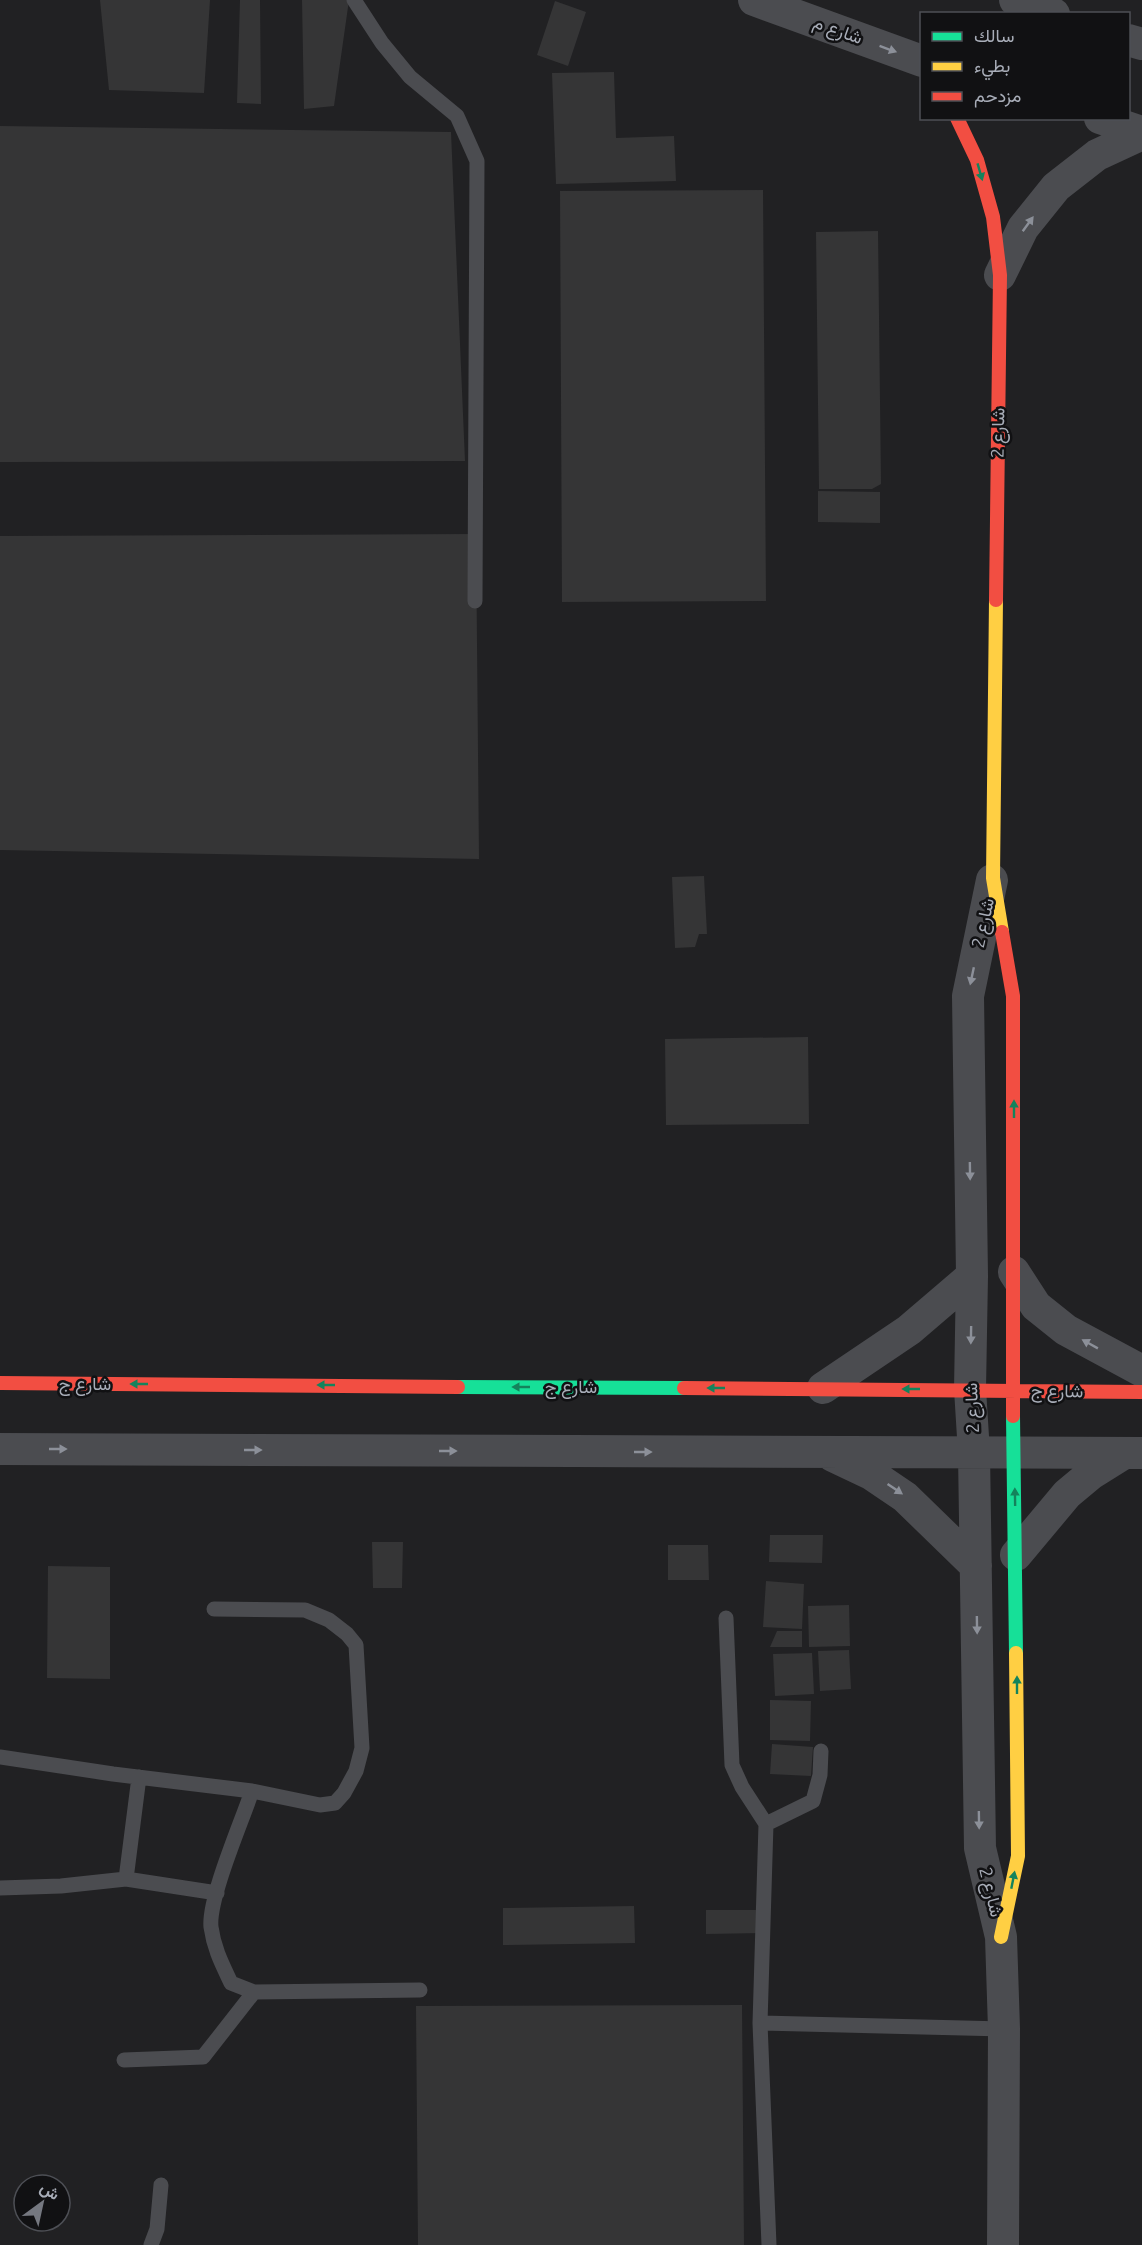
<svg xmlns="http://www.w3.org/2000/svg" width="1142" height="2245" viewBox="0 0 1142 2245" font-family="Ubuntu,Vazirmatn,sans-serif">
	<rect width="100%" height="100%" fill="#171717"/>
	<path fill="#212123" fill-rule="evenodd" d="M 0,0 L 1142,0 L 1142,2245 L 0,2245 ZM 922,14 L 1128,14 L 1128,118 L 922,118 ZM 24,2185 L 60,2185 L 60,2221 L 24,2221 Z"/>
	<path fill="#353536" d="M 100,0 L 210,0 L 204,93 L 109,90 Z
		M 240,0 L 260,0 L 261,104 L 237,103 Z
		M 302,0 L 349,0 L 334,106 L 304,109 Z
		M 555,1 L 586,12 L 568,66 L 537,55 Z
		M 614,72 L 616,138 L 674,136 L 676,181 L 556,184 L 552,73 Z
		M 0,126 L 451,132 L 465,461 L 0,462 Z
		M 763,190 L 766,601 L 562,602 L 560,191 Z
		M 878,231 L 881,484 L 872,489 L 819,489 L 816,232 Z
		M 818,491 L 880,492 L 880,523 L 818,522 Z
		M 476,534 L 479,859 L 0,850 L 0,536 Z
		M 704,876 L 707,934 L 699,934 L 695,947 L 675,948 L 672,877 Z
		M 808,1037 L 809,1124 L 666,1125 L 665,1039 Z
		M 770,1535 L 823,1535 L 822,1563 L 769,1562 Z
		M 372,1542 L 403,1542 L 402,1588 L 373,1588 Z
		M 668,1545 L 708,1545 L 709,1580 L 668,1580 Z
		M 48,1566 L 110,1567 L 110,1679 L 47,1678 Z
		M 766,1581 L 804,1584 L 802,1629 L 763,1627 Z
		M 849,1605 L 850,1646 L 809,1647 L 808,1606 Z
		M 777,1631 L 802,1631 L 802,1647 L 770,1647 Z
		M 849,1650 L 851,1689 L 820,1691 L 818,1651 Z
		M 812,1653 L 814,1694 L 775,1696 L 773,1654 Z
		M 770,1700 L 811,1701 L 810,1741 L 770,1740 Z
		M 772,1744 L 813,1747 L 811,1776 L 770,1774 Z
		M 634,1906 L 635,1943 L 503,1945 L 503,1908 Z
		M 706,1910 L 762,1910 L 762,1933 L 706,1934 Z
		M 742,2005 L 744,2245 L 418,2245 L 416,2006 Z"/>
	<g fill="none" stroke-linecap="round" stroke-linejoin="round">
		<path stroke="#4b4c50" stroke-width="15" d="M 354,0 L 382,43 L 410,77 L 457,116 L 477,161 L 475,601
			M 726,1618 L 732,1765 L 742,1787 L 766,1824 L 760,2023
			M 0,1757 L 113,1774 L 252,1791 L 320,1805 L 335,1803 L 344,1793 L 356,1771 L 362,1748 L 356,1645 L 347,1634 L 329,1620 L 305,1610 L 214,1609
			M 252,1791 C 242,1821 208,1899 211,1927 C 214,1949 222,1964 231,1983 L 254,1992 L 420,1990
			M 766,1824 L 813,1801 L 820,1775 L 821,1751
			M 126,1879 L 139,1777
			M 0,1888 L 61,1886 L 126,1879 L 217,1893
			M 124,2060 L 203,2057 L 254,1992
			M 151,2245 L 157,2229 L 161,2185
			M 769,2245 L 760,2023 L 1004,2029"/>
		<path stroke="#4b4c50" stroke-width="32" d="M 754,0 L 922,61
			M 1015,0 L 1054,14
			M 1128,40 L 1142,44
			M 1100,118 L 1142,132
			M 1000,275 L 1023,228 L 1056,187 L 1097,155 L 1142,134
			M 992,880 L 968,996 L 972,1276 L 970,1389 L 974,1453 L 980,1848 L 1001,1937 L 1004,2029 L 1003,2245
			M 1014,1272 L 1036,1306 L 1066,1330 L 1142,1371
			M 823,1388 L 909,1330 L 972,1276
			M 0,1449 L 1142,1453
			M 833,1456 L 871,1474 L 905,1497 L 976,1566
			M 1016,1555 L 1067,1494 L 1091,1474 L 1123,1454"/>
		<path stroke="#16e098" stroke-width="14" d="M 458,1387 L 684,1388
			M 1013,1416 L 1016,1653"/>
		<path stroke="#ffcf43" stroke-width="14" d="M 996,600 L 993,878 L 1002,932
			M 1001,1937 L 1018,1856 L 1016,1653"/>
		<path stroke="#f24e42" stroke-width="14" d="M 957,118 L 977,160 L 993,217 L 1000,275 L 996,600
			M 1002,932 L 1013,996 L 1013,1416
			M 0,1383 L 458,1387
			M 684,1388 L 1142,1392"/>
	</g>
	<defs><path id="oneway-solid" d="M-6-.8H1V-3.2L6.5 0L1 3.2V.8H-6Z" transform="scale(1.5)"/></defs>
	<g fill="#8c9099">
		<use href="#oneway-solid" transform="translate(888 49) rotate(20)"/>
		<use href="#oneway-solid" transform="translate(1028 224) rotate(-54)"/>
		<use href="#oneway-solid" transform="translate(972 976) rotate(102)"/>
		<use href="#oneway-solid" transform="translate(970 1171) rotate(89)"/>
		<use href="#oneway-solid" transform="translate(971 1335) rotate(91)"/>
		<use href="#oneway-solid" transform="translate(1090 1344) rotate(-151)"/>
		<use href="#oneway-solid" transform="translate(58 1449)"/>
		<use href="#oneway-solid" transform="translate(253 1450)"/>
		<use href="#oneway-solid" transform="translate(448 1451)"/>
		<use href="#oneway-solid" transform="translate(643 1452)"/>
		<use href="#oneway-solid" transform="translate(895 1489) rotate(34)"/>
		<use href="#oneway-solid" transform="translate(977 1625) rotate(89)"/>
		<use href="#oneway-solid" transform="translate(979 1820) rotate(89)"/>
	</g>
	<g fill="#14835c">
		<use href="#oneway-solid" transform="translate(980 172) rotate(74)"/>
		<use href="#oneway-solid" transform="translate(1014 1109) rotate(-90)"/>
		<use href="#oneway-solid" transform="translate(139 1384) rotate(-180)"/>
		<use href="#oneway-solid" transform="translate(326 1385) rotate(-180)"/>
		<use href="#oneway-solid" transform="translate(521 1387) rotate(-180)"/>
		<use href="#oneway-solid" transform="translate(716 1388) rotate(-180)"/>
		<use href="#oneway-solid" transform="translate(911 1389) rotate(-180)"/>
		<use href="#oneway-solid" transform="translate(1015 1497) rotate(-91)"/>
		<use href="#oneway-solid" transform="translate(1017 1685) rotate(-90)"/>
		<use href="#oneway-solid" transform="translate(1013 1880) rotate(-79)"/>
	</g>
	<g text-anchor="middle" stroke-width="5" stroke-linejoin="round" paint-order="stroke">
		<g font-size="18" fill="#a8adb8" stroke="#111113">
			<text transform="translate(838 30) rotate(20)" y="6">شارع م</text>
			<text transform="translate(998 433) rotate(-89)" y="6">شارع 2</text>
			<text transform="translate(983 923) rotate(-78)" y="6">شارع 2</text>
			<text x="85" y="1390">شارع ج</text>
			<text x="571" y="1393">شارع ج</text>
			<text transform="translate(1057 1391) rotate(1)" y="6">شارع ج</text>
			<text transform="translate(972 1408) rotate(-92)" y="6">شارع 2</text>
			<text transform="translate(991 1892) rotate(76)" y="6">شارع 2</text>
		</g>
	</g>
	<rect x="920" y="12" width="210" height="108" fill="#111113" stroke="#4d4f55" stroke-width="1.5"/>
	<rect x="932" y="32" width="30" height="9" fill="#16e098" stroke="#4d4f55" stroke-width="1.5"/>
	<text x="974" y="42" font-size="18" fill="#a8adb8">سالك</text>
	<rect x="932" y="62" width="30" height="9" fill="#ffcf43" stroke="#4d4f55" stroke-width="1.5"/>
	<text x="974" y="72" font-size="18" fill="#a8adb8">بطيء</text>
	<rect x="932" y="92" width="30" height="9" fill="#f24e42" stroke="#4d4f55" stroke-width="1.5"/>
	<text x="974" y="102" font-size="18" fill="#a8adb8">مزدحم</text>
	<g transform="translate(42 2203) rotate(33)"><circle r="28" fill="#111113" stroke="#4d4f55" stroke-width="1.5"/>
	<path d="M0-4.5L10 22L0 15L-10 22Z" fill="#757880"/>
	<text y="-9" font-size="16" font-weight="bold" text-anchor="middle" fill="#a8adb8">ش</text>
	</g>
</svg>
